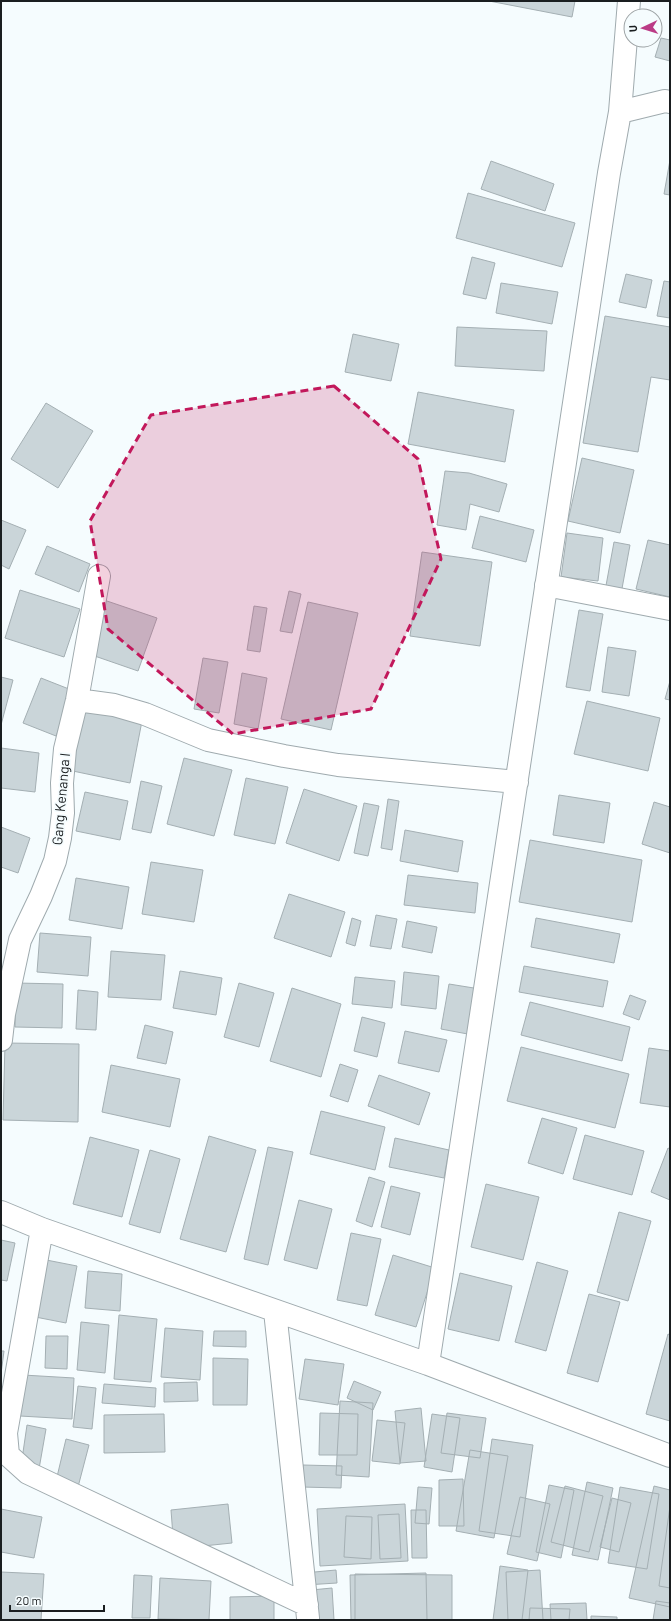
<svg xmlns="http://www.w3.org/2000/svg" width="671" height="1621" viewBox="0 0 671 1621" font-family="Barlow,sans-serif">
	<rect width="100%" height="100%" fill="#f5fcfe"/>
	<path fill="#cad5d9" stroke="#a4afb3" d="M 489,1 L 575,1 L 572,17 Z
		M 661,38 L 670,40 L 670,61 L 655,57 Z
		M 670,160 L 670,195 L 664,194 Z
		M 491,161 L 554,184 L 545,211 L 481,189 Z
		M 468,193 L 575,223 L 562,267 L 456,238 Z
		M 472,257 L 495,263 L 486,299 L 463,294 Z
		M 626,274 L 652,280 L 646,308 L 619,302 Z
		M 664,281 L 670,282 L 670,318 L 657,316 Z
		M 501,283 L 558,292 L 552,324 L 496,313 Z
		M 605,316 L 670,327 L 670,380 L 651,377 L 638,452 L 583,443 Z
		M 457,327 L 547,331 L 544,371 L 455,366 Z
		M 353,334 L 399,344 L 391,381 L 345,372 Z
		M 418,392 L 514,410 L 505,462 L 408,444 Z
		M 46,403 L 93,431 L 58,488 L 11,459 Z
		M 582,458 L 634,470 L 620,533 L 568,521 Z
		M 445,471 L 469,473 L 507,484 L 499,512 L 470,504 L 466,530 L 437,525 Z
		M 480,516 L 534,530 L 526,562 L 472,548 Z
		M 1,520 L 26,530 L 9,569 L 1,565 Z
		M 567,533 L 603,538 L 598,581 L 561,577 Z
		M 648,540 L 670,545 L 670,597 L 636,589 Z
		M 614,542 L 630,545 L 621,594 L 605,591 Z
		M 47,546 L 90,564 L 79,592 L 35,574 Z
		M 422,552 L 492,562 L 480,646 L 410,636 Z
		M 20,590 L 80,609 L 64,657 L 5,638 Z
		M 289,591 L 301,594 L 292,633 L 280,631 Z
		M 104,600 L 157,618 L 138,671 L 86,653 Z
		M 308,602 L 358,613 L 331,730 L 281,719 Z
		M 254,606 L 267,608 L 260,652 L 247,650 Z
		M 579,610 L 603,614 L 590,691 L 566,687 Z
		M 608,647 L 636,651 L 629,696 L 602,692 Z
		M 203,658 L 228,662 L 219,713 L 194,709 Z
		M 242,673 L 267,678 L 258,729 L 234,724 Z
		M 1,677 L 13,680 L 1,725 Z
		M 41,678 L 74,691 L 56,736 L 23,723 Z
		M 670,681 L 670,700 L 665,699 Z
		M 587,701 L 660,718 L 648,771 L 574,754 Z
		M 80,708 L 142,721 L 130,783 L 68,770 Z
		M 1,748 L 39,753 L 35,792 L 1,788 Z
		M 184,758 L 232,770 L 214,836 L 167,824 Z
		M 246,778 L 288,787 L 275,844 L 234,835 Z
		M 141,781 L 162,786 L 151,833 L 132,829 Z
		M 304,789 L 357,806 L 339,861 L 286,843 Z
		M 85,792 L 128,801 L 120,840 L 76,831 Z
		M 559,795 L 610,803 L 604,843 L 553,835 Z
		M 388,799 L 399,801 L 392,850 L 381,848 Z
		M 654,802 L 670,807 L 670,853 L 642,844 Z
		M 364,803 L 379,806 L 368,856 L 354,853 Z
		M 1,827 L 30,838 L 18,873 L 1,867 Z
		M 405,830 L 463,841 L 458,872 L 400,861 Z
		M 530,840 L 642,860 L 632,922 L 519,902 Z
		M 151,862 L 203,870 L 194,922 L 142,914 Z
		M 408,875 L 478,883 L 475,913 L 404,905 Z
		M 76,878 L 129,887 L 122,929 L 69,920 Z
		M 289,894 L 345,912 L 331,957 L 274,938 Z
		M 376,915 L 397,919 L 391,949 L 370,946 Z
		M 352,918 L 361,921 L 355,946 L 346,943 Z
		M 536,918 L 620,934 L 614,963 L 531,947 Z
		M 407,921 L 437,927 L 432,953 L 402,947 Z
		M 40,933 L 91,937 L 88,976 L 37,972 Z
		M 111,951 L 165,955 L 161,1000 L 108,997 Z
		M 524,966 L 608,981 L 603,1007 L 519,992 Z
		M 180,971 L 222,978 L 216,1015 L 173,1008 Z
		M 404,972 L 439,976 L 436,1009 L 401,1005 Z
		M 355,977 L 395,981 L 392,1008 L 352,1004 Z
		M 16,983 L 63,984 L 62,1028 L 15,1027 Z
		M 239,983 L 274,993 L 259,1047 L 224,1037 Z
		M 449,984 L 480,989 L 473,1035 L 441,1029 Z
		M 292,988 L 341,1004 L 321,1077 L 270,1061 Z
		M 78,990 L 98,992 L 96,1030 L 76,1029 Z
		M 630,995 L 646,1001 L 639,1020 L 623,1014 Z
		M 530,1002 L 630,1027 L 622,1061 L 521,1035 Z
		M 362,1017 L 385,1023 L 377,1057 L 354,1051 Z
		M 145,1025 L 173,1032 L 166,1064 L 137,1058 Z
		M 405,1031 L 447,1040 L 439,1072 L 398,1063 Z
		M 5,1043 L 79,1044 L 78,1122 L 3,1120 Z
		M 521,1047 L 629,1074 L 615,1128 L 507,1101 Z
		M 649,1048 L 670,1051 L 670,1107 L 640,1103 Z
		M 340,1064 L 358,1070 L 348,1102 L 330,1096 Z
		M 111,1065 L 180,1079 L 170,1127 L 102,1112 Z
		M 379,1075 L 430,1093 L 419,1125 L 368,1106 Z
		M 321,1111 L 385,1127 L 375,1170 L 310,1154 Z
		M 542,1118 L 577,1128 L 563,1174 L 528,1163 Z
		M 585,1135 L 644,1151 L 632,1195 L 573,1179 Z
		M 209,1136 L 256,1150 L 226,1252 L 180,1239 Z
		M 90,1137 L 139,1150 L 122,1217 L 73,1204 Z
		M 395,1138 L 449,1150 L 444,1178 L 389,1167 Z
		M 268,1147 L 293,1152 L 268,1265 L 244,1259 Z
		M 668,1148 L 670,1149 L 670,1200 L 651,1192 Z
		M 150,1150 L 180,1159 L 160,1233 L 129,1224 Z
		M 369,1177 L 385,1182 L 372,1227 L 356,1221 Z
		M 486,1184 L 539,1197 L 523,1260 L 471,1247 Z
		M 391,1186 L 420,1193 L 410,1235 L 381,1227 Z
		M 299,1200 L 332,1209 L 317,1269 L 284,1260 Z
		M 619,1212 L 651,1221 L 628,1301 L 597,1292 Z
		M 351,1233 L 381,1239 L 367,1306 L 337,1300 Z
		M 1,1240 L 15,1243 L 7,1281 L 1,1280 Z
		M 393,1255 L 435,1268 L 416,1327 L 375,1315 Z
		M 31,1257 L 77,1266 L 66,1323 L 20,1314 Z
		M 537,1262 L 568,1271 L 546,1351 L 515,1342 Z
		M 88,1271 L 122,1274 L 120,1311 L 85,1308 Z
		M 460,1273 L 512,1286 L 499,1341 L 448,1329 Z
		M 589,1294 L 620,1302 L 598,1382 L 567,1373 Z
		M 119,1315 L 157,1319 L 151,1382 L 114,1379 Z
		M 81,1322 L 109,1325 L 105,1373 L 77,1370 Z
		M 165,1328 L 203,1331 L 200,1380 L 161,1377 Z
		M 214,1331 L 246,1331 L 246,1347 L 213,1346 Z
		M 668,1334 L 670,1335 L 670,1421 L 646,1414 Z
		M 46,1336 L 68,1336 L 67,1369 L 45,1368 Z
		M 1,1351 L 4,1351 L 1,1374 Z
		M 213,1358 L 248,1359 L 247,1405 L 213,1405 Z
		M 305,1359 L 344,1364 L 338,1405 L 299,1399 Z
		M 23,1375 L 74,1378 L 72,1419 L 20,1416 Z
		M 354,1381 L 381,1392 L 373,1410 L 347,1398 Z
		M 197,1382 L 198,1401 L 164,1402 L 164,1383 Z
		M 104,1384 L 156,1388 L 155,1407 L 102,1403 Z
		M 78,1386 L 96,1388 L 92,1429 L 73,1427 Z
		M 340,1401 L 373,1403 L 369,1477 L 336,1475 Z
		M 421,1408 L 426,1461 L 400,1463 L 395,1411 Z
		M 320,1413 L 358,1414 L 357,1455 L 319,1455 Z
		M 447,1413 L 486,1418 L 480,1458 L 441,1453 Z
		M 164,1414 L 165,1452 L 104,1453 L 104,1415 Z
		M 432,1414 L 460,1418 L 452,1472 L 424,1467 Z
		M 377,1420 L 405,1423 L 400,1464 L 372,1461 Z
		M 27,1425 L 46,1429 L 39,1469 L 21,1466 Z
		M 66,1439 L 89,1445 L 78,1487 L 56,1481 Z
		M 492,1439 L 533,1445 L 520,1537 L 479,1531 Z
		M 470,1450 L 508,1456 L 494,1538 L 456,1531 Z
		M 303,1465 L 342,1466 L 341,1488 L 302,1487 Z
		M 463,1479 L 464,1526 L 439,1526 L 439,1480 Z
		M 587,1482 L 613,1488 L 598,1560 L 572,1555 Z
		M 549,1485 L 574,1490 L 561,1558 L 536,1552 Z
		M 565,1486 L 603,1496 L 589,1552 L 551,1542 Z
		M 654,1486 L 670,1490 L 670,1607 L 629,1598 Z
		M 418,1487 L 432,1488 L 429,1524 L 415,1523 Z
		M 620,1487 L 659,1494 L 647,1569 L 608,1563 Z
		M 520,1497 L 550,1504 L 537,1561 L 507,1554 Z
		M 612,1498 L 631,1503 L 619,1552 L 600,1547 Z
		M 228,1504 L 232,1543 L 174,1549 L 171,1510 Z
		M 405,1504 L 408,1561 L 320,1566 L 317,1509 Z
		M 670,1506 L 670,1588 L 659,1586 Z
		M 1,1509 L 42,1517 L 34,1558 L 1,1552 Z
		M 411,1510 L 426,1510 L 427,1558 L 412,1558 Z
		M 399,1514 L 401,1558 L 380,1559 L 378,1515 Z
		M 346,1516 L 372,1517 L 371,1559 L 344,1557 Z
		M 500,1566 L 528,1570 L 522,1620 L 493,1620 Z
		M 336,1570 L 337,1583 L 305,1585 L 304,1573 Z
		M 540,1570 L 543,1620 L 508,1620 L 506,1572 Z
		M 1,1572 L 44,1574 L 41,1620 L 1,1620 Z
		M 426,1573 L 427,1620 L 351,1620 L 350,1575 Z
		M 355,1574 L 452,1575 L 452,1620 L 355,1620 Z
		M 134,1575 L 152,1576 L 150,1618 L 132,1618 Z
		M 160,1578 L 211,1581 L 209,1620 L 158,1619 Z
		M 332,1588 L 334,1620 L 304,1620 L 301,1591 Z
		M 274,1596 L 274,1620 L 230,1620 L 230,1597 Z
		M 656,1601 L 670,1603 L 670,1620 L 653,1620 Z
		M 586,1603 L 587,1620 L 551,1620 L 550,1604 Z
		M 530,1608 L 570,1609 L 569,1620 L 529,1620 Z
		M 591,1616 L 617,1617 L 617,1620 L 591,1620 Z"/>
	<g fill="none" stroke-linecap="round" stroke-linejoin="round">
		<g stroke="#9faaae" stroke-width="24">
			<path id="minor" d="M 620,112 L 629,1
				M 546,585 L 670,609
				M 77,700 L 114,705 L 145,714 L 208,740 L 284,756 L 338,765 L 517,782
				M 1,1040 L 4,1014 L 20,940 L 41,896 L 55,861 L 60,838 L 63,813 L 62,783 L 65,749 L 77,700 L 99,576
				M 1,1212 L 42,1229 L 428,1364 L 670,1456
				M 42,1229 L 6,1433 L 8,1455 L 28,1473 L 307,1605
				M 275,1311 L 308,1618
				M 428,1364 L 609,173 L 620,112 L 665,101 L 670,102"/>
		</g>
		<use href="#minor" stroke="#fff" stroke-width="22"/>
	</g>
	<path fill="#c2185b" fill-opacity="0.2" stroke="#c2185b" stroke-width="3" stroke-dasharray="8 5" stroke-linejoin="round" d="M 334,386 L 418,459 L 441,559 L 371,709 L 233,734 L 108,629 L 90,521 L 151,415 Z"/>
	<g text-anchor="middle" stroke-width="3.5" stroke-linejoin="round" paint-order="stroke">
		<g font-size="14" fill="#1a1e20" stroke="#f5fcfe">
			<text transform="translate(61 799) rotate(-85)" y="5">Gang Kenanga I</text>
		</g>
	</g>
	<rect width="671" height="1621" fill="none" stroke="#1a1e20" stroke-width="4"/>
	<g transform="translate(643 28) rotate(266)"><circle r="19" fill="#f5fcfe" stroke="#9da3a5"/>
	<path d="M0-3L7 15L0 10L-7 15Z" fill="#bb3b86"/>
	<text y="-6" font-size="11" font-weight="bold" text-anchor="middle" fill="#1a1e20">U</text>
	</g>
	<path d="M10 1605v6h94v-6" fill="none" stroke="#1a1e20" stroke-width="2"/>
	<text x="16" y="1605" font-size="12" fill="#1a1e20" stroke="#f5fcfe" stroke-width="3" paint-order="stroke">20 m</text>
</svg>
